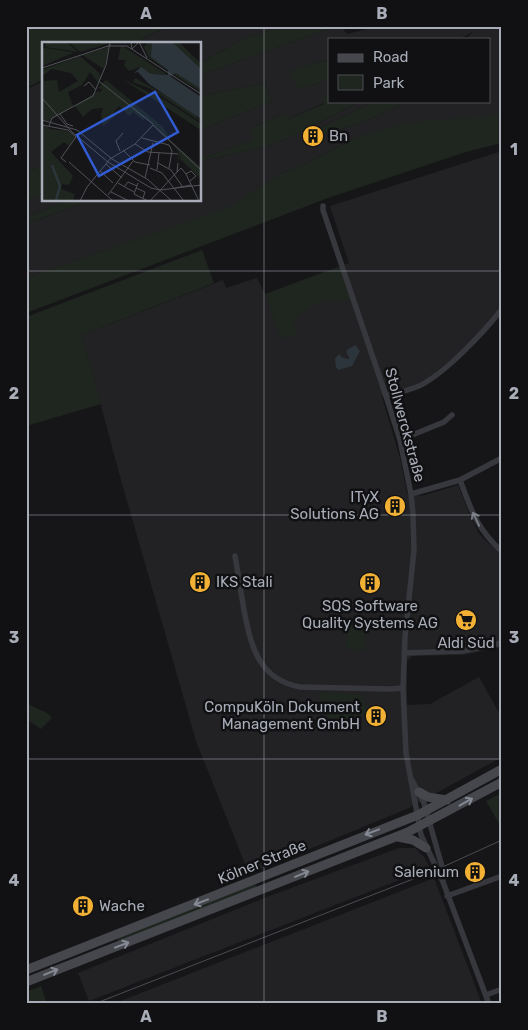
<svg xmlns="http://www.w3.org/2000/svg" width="528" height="1030" viewBox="0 0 528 1030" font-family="Rubik,sans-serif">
	<rect width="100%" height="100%" fill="#161618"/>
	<path fill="#222225" d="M 170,26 L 283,26 L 245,38 L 200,63 L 200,44 L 130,44 Z
		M 337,26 L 341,26 L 347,34 L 380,26 L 502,26 L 502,115 L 359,136 L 307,163 L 282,173 L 232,206 L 26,278 L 26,224 L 91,200 L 200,200 L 200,161 L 265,147 L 291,137 L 361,101 L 375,101 L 320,128 L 323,136 L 373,118 L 409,101 L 489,101 L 489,39 L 466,39 L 473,32 L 459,39 L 329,39 L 329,60 L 311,64 L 309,87 L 329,78 L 329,95 L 323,98 L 324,103 L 288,119 L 285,113 L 249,129 L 255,139 L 206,157 L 200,148 L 200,130 L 272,101 L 265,83 L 200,96 L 200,75 Z
		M 44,81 L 44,164 L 26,173 L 26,89 Z
		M 502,151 L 502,312 L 459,353 L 422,383 L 382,397 L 400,458 L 407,493 L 422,496 L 458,485 L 471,518 L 480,535 L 502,556 L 502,647 L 464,655 L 412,656 L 407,661 L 407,705 L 430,704 L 479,677 L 502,718 L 502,757 L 409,808 L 249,874 L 196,741 L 119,473 L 82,335 L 223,280 L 226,288 L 257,278 L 265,294 L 349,263 L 330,206 Z
		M 44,193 L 44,200 L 69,200 L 26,217 L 26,201 Z
		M 399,848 L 415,848 L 425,858 L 430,868 L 89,1001 L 78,973 L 272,895 Z
		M 434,878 L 482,1004 L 113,1004 Z"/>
	<path fill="#1e261f" d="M 26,26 L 169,26 L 130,44 L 44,44 L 44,79 L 26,88 Z
		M 283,26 L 337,26 L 200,75 L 200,63 L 204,61 L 245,38 Z
		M 329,60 L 329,78 L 309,87 L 298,88 L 289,72 L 311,64 Z
		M 265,83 L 272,101 L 200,130 L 200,96 Z
		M 329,95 L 329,101 L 361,101 L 291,137 L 265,147 L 200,161 L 200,148 L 206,157 L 254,139 L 249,129 L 285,113 L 288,119 L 324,104 L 322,98 Z
		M 375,101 L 409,101 L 373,118 L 323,136 L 320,128 Z
		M 502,115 L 502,143 L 466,152 L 328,198 L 26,313 L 26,278 L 231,206 L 282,173 L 307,163 L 359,136 L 397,125 L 422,121 Z
		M 44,164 L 44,193 L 26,201 L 26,173 Z
		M 69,200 L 91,200 L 26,224 L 26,217 Z
		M 202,250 L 214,283 L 82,335 L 101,404 L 26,426 L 26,317 Z
		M 339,267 L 351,300 C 342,302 335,299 327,300 C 314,301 303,313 293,320 L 298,333 L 285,338 L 280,336 L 265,294 Z
		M 347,623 L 366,623 L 365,650 L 346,649 Z
		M 318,692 L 362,695 L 369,713 L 332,728 Z
		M 26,702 C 34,710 46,709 52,718 L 41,729 L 26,719 Z
		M 502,793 L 502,829 L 486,801 Z
		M 256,884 L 257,887 L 119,942 L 117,938 Z
		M 41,986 L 47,1004 L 26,1004 L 26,992 Z"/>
	<path fill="#2c353c" d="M 356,345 L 358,349 L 360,351 L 352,366 L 338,370 L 336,367 L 335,359 L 339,354 L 343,358 L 350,359 L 346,352 L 348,349 Z"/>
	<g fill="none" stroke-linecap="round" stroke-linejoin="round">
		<path stroke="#37383d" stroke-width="5.5" d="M 323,206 L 323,210 L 386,396 L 400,440 L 411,494 L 413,514 L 414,550 L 405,637 L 403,688 L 406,753 L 421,835 L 443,882 L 489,1004
			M 386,396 C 398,392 413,390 423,384 C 449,369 483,333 502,309
			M 400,440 L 444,422 L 452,415
			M 460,480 C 472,512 476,527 502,552
			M 411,494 L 460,480 L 502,458
			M 235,556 C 238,574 241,592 244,610 C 251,646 258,679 300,687 L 390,689 L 403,688
			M 404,653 L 462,651 L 502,643
			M 412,780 L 424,803 L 443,870 L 443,880
			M 447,896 L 502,876
			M 486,995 L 502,989"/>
		<path stroke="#45474d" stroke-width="9" d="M 419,792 L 428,797 L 447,800
			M 398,837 L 413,840 L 426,848
			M 26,970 L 418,815 L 502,769
			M 26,982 L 408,832 L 502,782"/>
		<path stroke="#4a4c52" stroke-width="1" d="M 94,1004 L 436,870 L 502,840"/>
	</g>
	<defs><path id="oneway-shaft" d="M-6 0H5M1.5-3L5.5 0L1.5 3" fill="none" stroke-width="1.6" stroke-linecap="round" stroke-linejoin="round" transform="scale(1.25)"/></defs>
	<use stroke="#757881" href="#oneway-shaft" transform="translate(476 519) rotate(-115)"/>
	<g stroke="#858993">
		<use href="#oneway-shaft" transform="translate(466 802) rotate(-29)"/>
		<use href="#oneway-shaft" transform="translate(372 832) rotate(159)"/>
		<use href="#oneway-shaft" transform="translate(302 874) rotate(-22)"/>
		<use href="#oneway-shaft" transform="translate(201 902) rotate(159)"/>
		<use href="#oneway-shaft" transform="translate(122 945) rotate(-21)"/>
		<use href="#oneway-shaft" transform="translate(51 972) rotate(-22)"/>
	</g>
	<path fill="none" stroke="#a8adb8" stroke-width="1" stroke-opacity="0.55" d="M 264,26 L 264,1004M 26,271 L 502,271M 26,515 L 502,515M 26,759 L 502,759"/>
	<defs>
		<g id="building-disc" transform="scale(1.125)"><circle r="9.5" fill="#f2b134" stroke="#111113"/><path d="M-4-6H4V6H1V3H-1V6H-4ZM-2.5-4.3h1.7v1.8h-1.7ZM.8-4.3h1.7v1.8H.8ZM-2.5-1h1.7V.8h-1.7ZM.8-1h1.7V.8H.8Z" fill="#111"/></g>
		<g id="supermarket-disc" transform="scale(1.125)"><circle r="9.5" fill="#f2b134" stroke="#111113"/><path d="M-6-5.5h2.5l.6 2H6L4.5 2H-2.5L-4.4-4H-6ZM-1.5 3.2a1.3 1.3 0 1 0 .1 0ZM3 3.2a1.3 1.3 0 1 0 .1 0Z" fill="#111"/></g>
	</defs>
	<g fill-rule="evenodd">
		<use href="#building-disc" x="313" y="136"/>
		<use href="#building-disc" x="395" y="506"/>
		<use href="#building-disc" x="200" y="582"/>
		<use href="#building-disc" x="370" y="583"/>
		<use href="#supermarket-disc" x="466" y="620"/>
		<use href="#building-disc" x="376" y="716"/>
		<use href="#building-disc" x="475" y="872"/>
		<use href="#building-disc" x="83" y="906"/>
	</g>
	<g text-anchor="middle" stroke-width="5" stroke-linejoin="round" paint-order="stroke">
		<g font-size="15" fill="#a8adb8" stroke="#111113" text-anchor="start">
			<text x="329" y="141">Bn</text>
			<text x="379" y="502" text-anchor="end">ITyX<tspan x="379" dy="17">Solutions AG</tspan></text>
			<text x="216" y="587">IKS Stali</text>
			<text x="370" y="611" text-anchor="middle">SQS Software<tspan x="370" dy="17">Quality Systems AG</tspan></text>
			<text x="466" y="648" text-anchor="middle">Aldi Süd</text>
			<text x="360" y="712" text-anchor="end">CompuKöln Dokument<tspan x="360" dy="17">Management GmbH</tspan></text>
			<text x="459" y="877" text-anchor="end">Salenium</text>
			<text x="99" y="911">Wache</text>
		</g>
		<g font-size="15" fill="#a8adb8" stroke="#111113">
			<text transform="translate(405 425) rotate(75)" y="5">Stollwerckstraße</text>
			<text transform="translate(262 862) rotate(-22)" y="5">Kölner Straße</text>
		</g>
	</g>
	<g transform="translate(42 42)">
		<rect width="159" height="159" fill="#161618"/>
		<path d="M 4,0 L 25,0 L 36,10 L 3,5 ZM 27,0 L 72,0 L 38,10 ZM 107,0 L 137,0 L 159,22 L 159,50 L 107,16 L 102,5 ZM 79,3 L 126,33 L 109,32 L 98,25 L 87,29 L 82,23 L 84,18 L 76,18 ZM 67,5 L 62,27 L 40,13 ZM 3,6 L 29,10 L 31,11 L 0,24 L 0,7 ZM 38,14 L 56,30 L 59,34 L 57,42 L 48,30 L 40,43 L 26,50 L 31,64 L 7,79 L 0,77 L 0,39 L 15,38 L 17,50 L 36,39 L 29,31 L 10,27 L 0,34 L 0,28 ZM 93,36 L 148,67 L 159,80 L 109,47 L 91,40 ZM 80,37 L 123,58 L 159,82 L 159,88 ZM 64,38 L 121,85 L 129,99 L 159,125 L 159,137 L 138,117 L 139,112 L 135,121 L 137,112 L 134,106 L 103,76 L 101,78 L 91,70 L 87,74 L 77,64 L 71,72 L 73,74 L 61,84 L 59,73 L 61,66 L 50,67 L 41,75 L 33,64 L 54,50 L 59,50 L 60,47 L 56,46 ZM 0,80 L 8,87 L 26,89 L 33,95 L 27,104 L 22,100 L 9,110 L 31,134 L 27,143 L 20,142 L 19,147 L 33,152 L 31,159 L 0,159 L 0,84 L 5,85 Z" fill="#1e261f"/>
		<path d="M 110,0 L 130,0 L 159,27 L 159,47 L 134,31 L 128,34 L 159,55 L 159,77 L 107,42 L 96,30 L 92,31 L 99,25 L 109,32 L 126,33 L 126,28 L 109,15 Z" fill="#2c353c"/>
		<path fill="none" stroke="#2c353c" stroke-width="2.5" d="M 10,123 L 18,144 L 14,158"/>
		<path fill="none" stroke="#505258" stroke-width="1" d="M 89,0 L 90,7 L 96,1M 97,0 L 105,16M 66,4 L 85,4 L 159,52M 0,26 L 69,3M 58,40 L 111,82M 42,44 L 47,40 L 54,48M 0,56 L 30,90 L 66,120 L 109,146 L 118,148 L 159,143M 18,72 L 25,82 L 31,84M 0,78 L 35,88 L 70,117 L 105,137 L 130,159M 0,83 L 26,88 L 34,95 L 19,116 L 24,120M 7,84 L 10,76 L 51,54 L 64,23 L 68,0M 100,96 L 127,103 L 130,109 L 127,126M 93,102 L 106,110 L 136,112M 81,108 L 93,120 L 108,123M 78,109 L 74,99 L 81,91M 27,120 L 71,159M 116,121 L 129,128 L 140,144M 64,122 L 80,136M 108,126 L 120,131 L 142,159M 115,128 L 117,111M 58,129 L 71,141M 135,130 L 139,126 L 144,132 L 157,159M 144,132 L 149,129 L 154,134 L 148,139M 103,136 L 111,101M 76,141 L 92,150M 96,141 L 92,152 L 106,159M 82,145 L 86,140 L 95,144M 94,146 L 103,150 L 101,156M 133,146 L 149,143M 69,150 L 87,159M 66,153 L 91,119M 38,159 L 45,145 L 68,117 L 93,102 L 111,83 L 159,128M 108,159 L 135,130 L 136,121"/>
		<path fill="#325cd3" fill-opacity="0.15" stroke="#325cd3" stroke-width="2.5" d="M 113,50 L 136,90 L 57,134 L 35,93 Z"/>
		<rect width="159" height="159" fill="none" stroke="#a8adb8" stroke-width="2.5"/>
	</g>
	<rect width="528" height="1030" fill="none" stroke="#111113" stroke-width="55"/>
	<rect x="328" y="38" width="162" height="65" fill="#111113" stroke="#4d4f55"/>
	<rect x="338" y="54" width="25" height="8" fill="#45474d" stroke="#4d4f55"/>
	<text x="373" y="62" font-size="15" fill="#a8adb8">Road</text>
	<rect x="338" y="75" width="25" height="15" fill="#1e261f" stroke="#4d4f55"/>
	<text x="373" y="88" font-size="15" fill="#a8adb8">Park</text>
	<rect x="28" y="28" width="472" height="974" fill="none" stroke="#a8adb8" stroke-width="2"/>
	<g font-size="16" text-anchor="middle" font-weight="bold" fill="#a8adb8">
		<text x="146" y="19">A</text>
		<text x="382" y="19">B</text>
		<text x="14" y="155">1</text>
		<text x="514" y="155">1</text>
		<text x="14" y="399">2</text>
		<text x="514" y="399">2</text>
		<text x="14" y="643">3</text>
		<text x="514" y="643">3</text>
		<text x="14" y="886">4</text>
		<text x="514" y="886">4</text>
		<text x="146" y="1022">A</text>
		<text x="382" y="1022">B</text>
	</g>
</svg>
